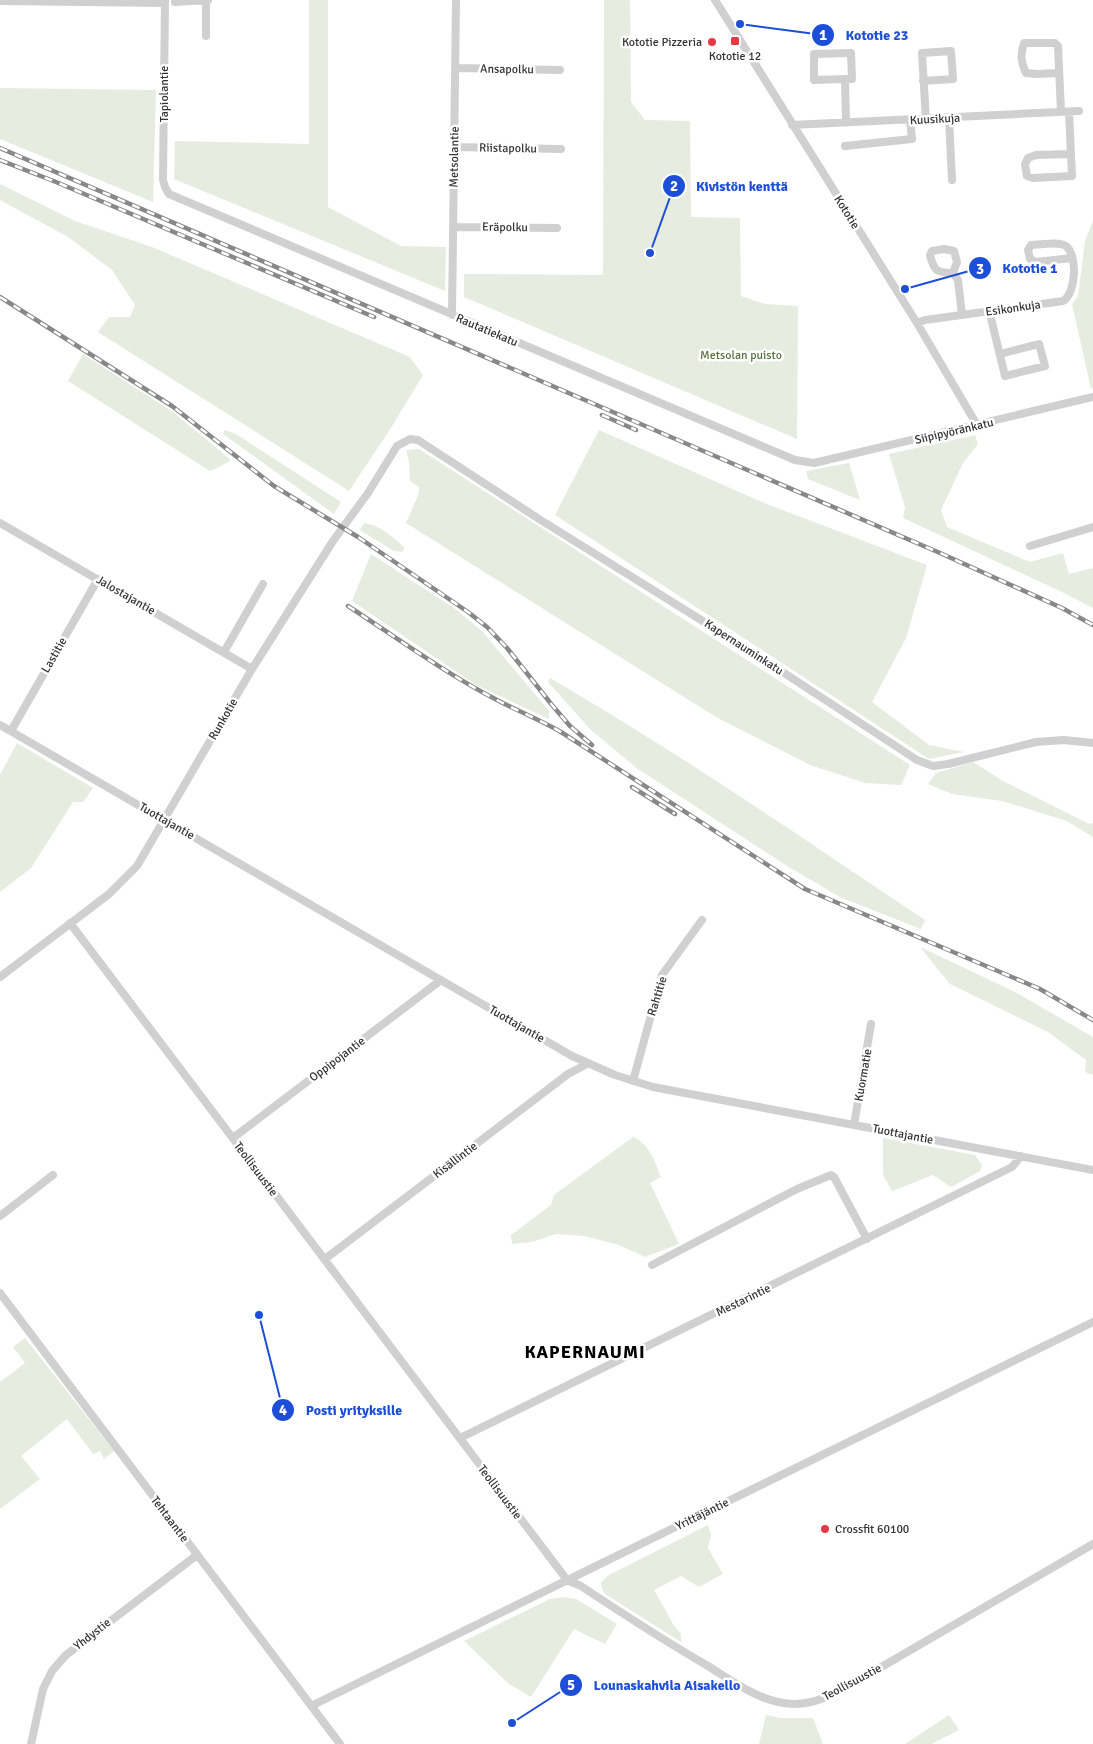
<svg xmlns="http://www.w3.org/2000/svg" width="1093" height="1744" viewBox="0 0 1093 1744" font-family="Signika,sans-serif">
	<rect width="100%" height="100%" fill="#fff"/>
	<path fill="#e6ecdf" d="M 309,0 L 328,0 L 328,207 L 401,246 L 446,247 L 445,291 L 174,179 L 175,141 L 309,144 Z
		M 604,0 L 630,0 L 631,102 L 645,120 L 690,121 L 691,217 L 740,218 L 741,296 L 765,304 L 798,306 L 797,439 L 464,297 L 464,274 L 603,275 Z
		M 0,88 L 156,90 L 153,202 L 0,139 Z
		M 0,184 L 75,221 L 152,247 L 410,357 L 423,375 L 389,431 L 349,491 L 98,332 L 109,317 L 130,317 L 135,305 L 112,270 L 68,237 L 0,200 Z
		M 1093,221 L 1093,388 L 1091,389 L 1072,304 L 1078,296 L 1085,241 Z
		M 83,354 L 173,412 L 231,460 L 221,466 L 210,471 L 68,381 Z
		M 225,430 L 236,434 L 341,502 L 334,514 L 223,434 Z
		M 599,430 L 764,503 L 927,565 L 906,638 L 872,702 L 929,745 L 964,752 L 929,759 L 555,515 Z
		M 975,435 L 978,444 L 963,463 L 941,510 L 947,527 L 1030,562 L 1063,553 L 1069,574 L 1093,568 L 1093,608 L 1058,590 L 903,518 L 905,507 L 889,454 Z
		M 419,449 L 910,765 L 901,785 L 865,783 L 810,765 L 716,717 L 406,523 L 419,493 L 419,487 L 410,481 L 409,461 L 406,450 Z
		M 849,463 L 860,500 L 808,479 L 806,471 Z
		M 364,523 C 381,525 392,537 405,548 L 402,552 L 394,551 L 360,530 Z
		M 371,554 L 454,608 L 482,631 L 549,711 L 549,719 L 476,685 L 352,601 Z
		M 550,678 C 679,753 801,837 925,920 L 921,929 L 842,898 L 787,866 L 638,769 L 591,730 L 548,682 Z
		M 17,743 L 93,788 L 83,802 L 73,802 L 31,868 L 0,892 L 0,775 Z
		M 973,762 L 1003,781 L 1089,824 L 1093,823 L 1093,837 L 1067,821 L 1002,801 L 952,794 L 928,784 L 936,773 Z
		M 920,947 L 1015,992 L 1093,1037 L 1093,1075 L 1085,1072 L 1086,1060 L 1048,1032 L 950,984 Z
		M 633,1137 C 649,1143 655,1162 661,1177 L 650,1183 L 679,1244 L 645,1257 L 619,1245 L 584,1236 L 556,1234 L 532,1242 L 512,1244 L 511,1235 L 551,1205 L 554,1195 Z
		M 883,1138 L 975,1155 L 982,1165 L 980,1171 L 951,1187 L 933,1175 L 892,1191 L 883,1175 Z
		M 25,1338 L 114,1451 L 104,1459 L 100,1451 L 93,1454 L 67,1419 L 21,1456 L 40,1479 L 0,1509 L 0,1382 L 25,1363 L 13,1347 Z
		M 708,1525 L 711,1535 L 708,1548 L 723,1574 L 699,1587 L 681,1576 L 654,1590 L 673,1624 L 681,1634 L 681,1642 L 605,1594 L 602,1589 L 601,1583 L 607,1576 Z
		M 563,1597 L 576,1599 L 617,1624 L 605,1644 L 574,1629 L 531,1697 L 509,1684 L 464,1641 L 550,1599 Z
		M 766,1715 L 780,1718 L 813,1718 L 823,1744 L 759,1744 Z
		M 949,1715 L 959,1730 L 931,1744 L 905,1744 Z"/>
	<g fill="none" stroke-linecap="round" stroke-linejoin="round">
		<path stroke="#d0d0d0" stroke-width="8" d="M 165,0 L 163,180 L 165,187 L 169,194 L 795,460 L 814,463 L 1093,397
			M 206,0 L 206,36
			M 715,0 L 917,323 L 977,425
			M 0,1 L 165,3
			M 175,2 L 208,0
			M 455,68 L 560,70
			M 1059,73 L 1037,74 L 1026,73 C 1021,62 1020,55 1024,43 L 1055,43 L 1058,46 L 1061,112
			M 845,79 L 814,80 L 814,54 L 851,53 L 852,79 L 845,79 L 846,123
			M 923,81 L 953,79 L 951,51 L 922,53 L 926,120
			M 1069,112 L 1072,176 L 1033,178 L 1027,176 L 1025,164 L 1028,158 L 1036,155 L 1071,154
			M 949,118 L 952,180
			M 792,125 L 1079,111
			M 845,146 L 912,139 L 910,120
			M 454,147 L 561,149
			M 453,227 L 557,228
			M 953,273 C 937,272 934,272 930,255 L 932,251 L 944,249 L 954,251 L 957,262 L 953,273 L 958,280 L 962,315
			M 989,310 L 1005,376 L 1045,366 L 1039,344 L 1000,354
			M 452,315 L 456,0
			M 917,323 L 925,320 L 1063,301 C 1076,294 1078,255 1066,246 C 1059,241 1040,245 1031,245 L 1028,250 L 1030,259 L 1036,262 L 1072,258
			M 0,523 L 252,669
			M 1030,546 L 1093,527
			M 224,652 L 263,584
			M 0,725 L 572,1056 L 615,1075 L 653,1087 L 1093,1170
			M 11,731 L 98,579
			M 70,923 L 567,1580 L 581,1586 C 623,1614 665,1641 708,1666 C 734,1682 763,1704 795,1704 C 819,1704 838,1691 859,1680 L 1093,1544
			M 0,977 L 109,894 L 137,866 L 252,669 L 333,541 L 368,493 L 397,446 L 410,439 L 418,440 L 539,519 L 746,648 L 917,760 L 933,766 L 948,764 L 1036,742 L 1064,740 L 1093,743
			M 633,1081 L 662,975 L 702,920
			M 854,1125 L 871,1024
			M 233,1138 L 441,980
			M 0,1216 L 53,1175
			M 325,1259 L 568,1074 L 587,1064
			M 652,1265 L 797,1189 L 831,1175 L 834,1177 L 867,1239
			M 0,1293 L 340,1744
			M 460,1438 L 1012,1167 L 1021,1156
			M 311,1706 L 1093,1322
			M 31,1744 L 43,1689 L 52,1671 L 66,1655 L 197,1555"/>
		<g stroke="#888" stroke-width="4.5">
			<path id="rail" d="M 0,148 L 940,553 L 1062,608 L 1093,625
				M 0,160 L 56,182 L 374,317
				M 0,297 L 172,406 L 274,486 L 358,537 L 468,612 L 487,627 L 507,648 L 552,705 L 570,726 L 592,745
				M 602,415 L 636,430
				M 348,606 C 397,638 445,673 497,700 C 518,711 540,720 561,732 L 805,889 L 1040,989 L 1093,1020
				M 632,787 L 675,814"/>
		</g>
		<use href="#rail" stroke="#fff" stroke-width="2.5" stroke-dasharray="8" stroke-linecap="butt"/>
	</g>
	<g fill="#e63946" stroke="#fff" stroke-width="2">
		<rect x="730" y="36" width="10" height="10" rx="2.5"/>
		<circle cx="712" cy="42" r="5"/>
		<circle cx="825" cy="1529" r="5"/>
	</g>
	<g text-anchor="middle" stroke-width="5" stroke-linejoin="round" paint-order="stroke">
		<g font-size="12" fill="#333" stroke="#fff" text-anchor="end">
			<text x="702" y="46">Kototie Pizzeria</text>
			<text x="735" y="60" text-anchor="middle">Kototie 12</text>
			<text x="835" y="1533" text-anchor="start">Crossfit 60100</text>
		</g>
		<g font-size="12" fill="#333" stroke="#fff">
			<text transform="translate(507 69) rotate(1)" y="4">Ansapolku</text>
			<text transform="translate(164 94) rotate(-90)" y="4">Tapiolantie</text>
			<text transform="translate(935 119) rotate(-3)" y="4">Kuusikuja</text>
			<text transform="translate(508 148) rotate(1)" y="4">Riistapolku</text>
			<text transform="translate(454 157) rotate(-89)" y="4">Metsolantie</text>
			<text transform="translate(847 212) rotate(58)" y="4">Kototie</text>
			<text transform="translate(505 227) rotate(1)" y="4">Eräpolku</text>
			<text transform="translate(1013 308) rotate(-8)" y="4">Esikonkuja</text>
			<text transform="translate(487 330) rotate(23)" y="4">Rautatiekatu</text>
			<text transform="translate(954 431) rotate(-13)" y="4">Siipipyöränkatu</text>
			<text transform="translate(126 595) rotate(30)" y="4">Jalostajantie</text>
			<text transform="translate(744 647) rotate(33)" y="4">Kapernauminkatu</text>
			<text transform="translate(54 655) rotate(-60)" y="4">Lastitie</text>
			<text transform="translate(223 719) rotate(-60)" y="4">Runkotie</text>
			<text transform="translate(167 821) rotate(30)" y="4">Tuottajantie</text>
			<text transform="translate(657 996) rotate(-73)" y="4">Rahtitie</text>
			<text transform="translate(517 1024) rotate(30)" y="4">Tuottajantie</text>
			<text transform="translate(337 1059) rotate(-37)" y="4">Oppipojantie</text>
			<text transform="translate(863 1075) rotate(-80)" y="4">Kuormatie</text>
			<text transform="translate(903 1134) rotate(11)" y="4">Tuottajantie</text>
			<text transform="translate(455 1160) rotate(-37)" y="4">Kisällintie</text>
			<text transform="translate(256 1169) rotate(53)" y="4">Teollisuustie</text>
			<text transform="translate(743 1300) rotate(-26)" y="4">Mestarintie</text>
			<text transform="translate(500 1492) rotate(53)" y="4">Teollisuustie</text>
			<text transform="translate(702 1514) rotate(-26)" y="4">Yrittäjäntie</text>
			<text transform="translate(170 1519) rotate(53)" y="4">Tehtaantie</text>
			<text transform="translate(92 1634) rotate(-38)" y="4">Yhdystie</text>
			<text transform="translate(852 1682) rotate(-28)" y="4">Teollisuustie</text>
		</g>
		<g font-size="12" fill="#56703f" stroke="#fff">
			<text x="741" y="359">Metsolan puisto</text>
		</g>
		<g font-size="18" font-weight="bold" letter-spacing="1" fill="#000" stroke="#fff">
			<text x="585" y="1358">KAPERNAUMI</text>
		</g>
	</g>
	<path fill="none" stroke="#1d4ed8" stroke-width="2" d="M740 24L823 35M650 253L674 186M905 289L980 268M259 1315L283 1410M512 1723L571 1685"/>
	<g fill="#1d4ed8" stroke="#fff" stroke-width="2">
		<circle cx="740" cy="24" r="5"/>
		<circle cx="650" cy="253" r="5"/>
		<circle cx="905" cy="289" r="5"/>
		<circle cx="259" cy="1315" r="5"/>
		<circle cx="512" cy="1723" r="5"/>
		<circle cx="823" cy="35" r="12"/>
		<circle cx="674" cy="186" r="12"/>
		<circle cx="980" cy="268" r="12"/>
		<circle cx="283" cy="1410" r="12"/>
		<circle cx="571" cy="1685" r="12"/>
	</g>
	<g font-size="15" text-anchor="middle" font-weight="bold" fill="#fff">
		<text x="823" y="40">1</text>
		<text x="674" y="191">2</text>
		<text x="980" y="274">3</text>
		<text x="283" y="1415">4</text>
		<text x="571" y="1690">5</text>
	</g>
	<g font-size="14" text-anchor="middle" font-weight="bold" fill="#1d4ed8" stroke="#fff" stroke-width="5" stroke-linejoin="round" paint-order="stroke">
		<text x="877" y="40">Kototie 23</text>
		<text x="742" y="191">Kivistön kenttä</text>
		<text x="1030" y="273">Kototie 1</text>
		<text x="354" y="1415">Posti yrityksille</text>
		<text x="667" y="1690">Lounaskahvila Aisakello</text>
	</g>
</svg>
